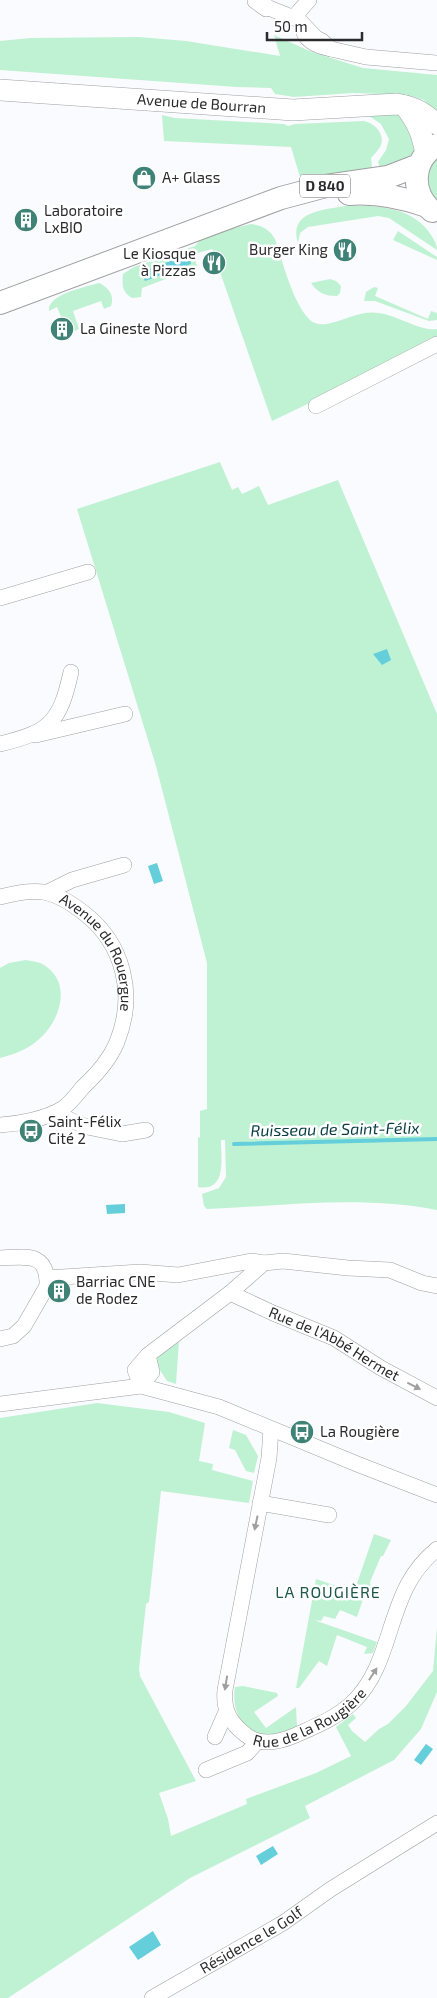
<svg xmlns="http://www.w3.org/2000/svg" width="437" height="1998" viewBox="0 0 437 1998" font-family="'Exo 2',sans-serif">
	<rect width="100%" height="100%" fill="#fafbfe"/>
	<path fill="#bff1d3" d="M 274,35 L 312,52 L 363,68 L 437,75 L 437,115 L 424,100 L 407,95 L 353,93 L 294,97 L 275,94 L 271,88 L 237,87 L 0,70 L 0,41 L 30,38 L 139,37 L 186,41 L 280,56 Z
		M 393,112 L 403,116 L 419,144 L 411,158 L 381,171 L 378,162 L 386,150 L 389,139 L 381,124 L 366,114 Z
		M 162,115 L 175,118 L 284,124 L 288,126 L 295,124 L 364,121 C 374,123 385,133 381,145 C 379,149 375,154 371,158 L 372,168 L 301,180 L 291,147 L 164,141 Z
		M 437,153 L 437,208 L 423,172 Z
		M 345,206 C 374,205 410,206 429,232 C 433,238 437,243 437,250 L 389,218 L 378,216 L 308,227 L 300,233 L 298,243 C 288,211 324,210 345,206 Z
		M 251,224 C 262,226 269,229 275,239 C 283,262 292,302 310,320 C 315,325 324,325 331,323 C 347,319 362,310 379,313 C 396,315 422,332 437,329 L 437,342 L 272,421 L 212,249 L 194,254 L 197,267 L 142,288 L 141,297 L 132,298 C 122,292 122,285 123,274 L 134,267 L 195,246 L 201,239 L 207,235 Z
		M 398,231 L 437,257 L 437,260 L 393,240 Z
		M 330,279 L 336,281 L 341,286 L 340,293 L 337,296 C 325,296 318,293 311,283 Z
		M 99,283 C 108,287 115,295 111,306 L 104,309 L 101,301 L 73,311 L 79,329 L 68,334 L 57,307 L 49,311 C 47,294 86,287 99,283 Z
		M 374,287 L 378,288 L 375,296 L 428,319 L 431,311 L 437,313 L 437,320 L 429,321 L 375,301 L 364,301 L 366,292 Z
		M 220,462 L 232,490 L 238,487 L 242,494 L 259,486 L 268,505 L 338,480 L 437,714 L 437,1210 C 362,1195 283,1206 207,1209 L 204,1206 L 202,1194 L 219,1188 L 226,1177 L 225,1140 L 221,1140 C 221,1159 227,1192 198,1187 L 198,1138 L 200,1137 L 200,1111 L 207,1109 L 207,963 L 156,766 L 77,509 Z
		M 26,960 C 31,961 40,962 44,965 C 73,983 60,1022 38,1040 C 27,1050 14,1054 0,1058 L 0,968 L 9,963 Z
		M 179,1340 L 176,1384 L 167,1381 L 156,1364 L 157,1355 Z
		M 97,1403 L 169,1412 L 205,1423 L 199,1461 L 213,1464 L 212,1470 L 253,1481 L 249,1503 L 161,1491 L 149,1602 L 146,1604 L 139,1669 L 140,1676 L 196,1781 L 159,1793 L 168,1819 L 171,1836 L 247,1804 L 246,1799 L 316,1773 L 351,1756 L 336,1727 L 353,1714 L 356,1718 L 348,1725 L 352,1731 L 365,1742 L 379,1729 L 388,1724 L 406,1706 L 433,1671 L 437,1627 L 437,1692 L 421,1729 L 394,1760 L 305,1806 L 310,1818 L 190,1878 L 8,1998 L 0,1998 L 0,1418 Z
		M 233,1430 L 246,1435 L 258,1456 L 254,1473 L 246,1471 L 235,1450 L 229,1448 Z
		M 374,1534 L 391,1540 L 383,1556 L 381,1556 L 370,1582 L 372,1598 L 364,1596 L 357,1617 L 340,1610 L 335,1619 L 324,1616 L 321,1621 L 314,1620 L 377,1642 L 373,1653 L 364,1654 L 367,1647 L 337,1635 L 327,1666 L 319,1661 L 299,1688 L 296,1688 L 316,1579 L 354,1592 Z
		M 243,1686 L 277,1693 L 278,1696 L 254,1712 L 266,1728 L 296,1707 L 297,1728 C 287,1732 277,1736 266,1735 C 242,1733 231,1709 235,1687 Z"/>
	<path fill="#64cedb" d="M 189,254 L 191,264 L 145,281 L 141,272 Z
		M 387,649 L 391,660 L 382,665 L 373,654 Z
		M 157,863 L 163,881 L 154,884 L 148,866 Z
		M 125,1204 L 125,1213 L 107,1214 L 106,1205 Z
		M 426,1744 L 433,1749 L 421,1765 L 414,1760 Z
		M 273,1846 L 278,1854 L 261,1865 L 256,1856 Z
		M 153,1931 L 161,1945 L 138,1960 L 129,1947 Z"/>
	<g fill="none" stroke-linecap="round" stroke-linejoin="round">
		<path stroke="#64cedb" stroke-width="4" d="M 234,1144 L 437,1139"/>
		<g stroke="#a0a0a3" stroke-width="16">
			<g id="street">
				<path d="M 269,8 L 260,1 L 255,1 L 266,9 L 269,8 L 299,20 L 316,38 L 322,41 L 331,49 C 316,46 303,41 302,24"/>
				<path d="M 294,17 L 309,0"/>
				<path d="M 331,49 L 366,57 L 437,63"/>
				<path d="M 316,406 L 437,344"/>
				<path d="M 0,598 L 88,572"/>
				<path d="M 36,735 L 125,714"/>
				<path d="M 0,744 C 50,732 60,722 71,672"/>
				<path d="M 48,892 L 72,880 L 124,865"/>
				<path id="s1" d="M 0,897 C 38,887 53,889 84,913 C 124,944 136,995 117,1042 C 110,1059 96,1075 83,1087 C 77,1094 70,1104 62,1109 C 45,1119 19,1124 0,1125"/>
				<path d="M 54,1113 L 87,1127 L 122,1134 L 146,1130"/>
				<path d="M 0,1258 C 25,1257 48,1251 47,1286 L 24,1326 L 13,1336 L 0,1339"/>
				<path d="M 47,1278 L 140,1272 L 178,1275 L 251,1261 L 264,1263"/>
				<path id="s2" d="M 230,1293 L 273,1313 L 334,1338 L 381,1368 L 437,1398"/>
				<path d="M 148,1355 L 152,1372 L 141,1386 L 135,1370 L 148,1355 L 230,1293 L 264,1263 L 283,1261 L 348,1268 L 390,1270 L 422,1283 L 437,1286"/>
				<path d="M 0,1404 L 141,1386 L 219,1407 L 357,1464 L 437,1495"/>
				<path id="s3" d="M 271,1429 L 269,1458 L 225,1690 C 223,1710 230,1723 246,1735 C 261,1747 280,1742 296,1735 C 316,1726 336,1718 352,1703 C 386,1671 387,1623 408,1584 C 415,1571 426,1558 437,1549"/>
				<path d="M 260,1503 L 329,1515"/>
				<path d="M 215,1737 L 226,1712"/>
				<path d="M 206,1770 L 247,1753 L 257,1742"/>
				<path id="s4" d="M 152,1998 L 283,1923 L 331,1889 L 437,1823"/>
			</g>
		</g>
		<g stroke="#a0a0a3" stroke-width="22">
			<g id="secondary">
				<path id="s5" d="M 0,90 L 293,110 L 397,104 C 417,108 422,112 437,124"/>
				<path d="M 405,106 C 418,123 422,133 426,154"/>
			</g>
		</g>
		<g stroke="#a0a0a3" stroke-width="24">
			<path id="primary" d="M 349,194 C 376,192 401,197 427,206
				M 432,211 C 410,192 412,159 437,145
				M 0,303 L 281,198 L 326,186 L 388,177 L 419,165"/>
		</g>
		<use href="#street" stroke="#fff" stroke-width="15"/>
		<use href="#secondary" stroke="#fff" stroke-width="21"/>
		<use href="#primary" stroke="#fff" stroke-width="22"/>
	</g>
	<defs><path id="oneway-solid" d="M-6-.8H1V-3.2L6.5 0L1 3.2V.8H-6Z" transform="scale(1.25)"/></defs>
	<g fill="#a0a0a0">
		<use href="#oneway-solid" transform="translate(414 1386) rotate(27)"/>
		<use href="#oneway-solid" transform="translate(256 1523) rotate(102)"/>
		<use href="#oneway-solid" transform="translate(373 1674) rotate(-57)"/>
		<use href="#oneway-solid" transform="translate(226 1683) rotate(99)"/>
	</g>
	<defs>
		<g id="shop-disc" transform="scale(1.25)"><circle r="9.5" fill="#3f8276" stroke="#fff"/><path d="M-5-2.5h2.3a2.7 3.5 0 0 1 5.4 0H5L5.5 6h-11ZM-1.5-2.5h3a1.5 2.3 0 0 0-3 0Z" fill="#fff"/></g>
		<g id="building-disc" transform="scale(1.25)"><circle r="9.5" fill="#3f8276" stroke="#fff"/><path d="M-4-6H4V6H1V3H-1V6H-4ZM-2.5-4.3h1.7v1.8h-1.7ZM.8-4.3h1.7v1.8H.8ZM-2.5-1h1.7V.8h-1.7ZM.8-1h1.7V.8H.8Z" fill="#fff"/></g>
		<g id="restaurant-disc" transform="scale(1.25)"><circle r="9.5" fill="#3f8276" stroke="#fff"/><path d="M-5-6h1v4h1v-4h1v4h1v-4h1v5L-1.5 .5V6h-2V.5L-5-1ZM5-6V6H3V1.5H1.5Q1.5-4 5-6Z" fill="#fff"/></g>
		<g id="bus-disc" transform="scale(1.25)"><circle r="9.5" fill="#3f8276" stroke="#fff"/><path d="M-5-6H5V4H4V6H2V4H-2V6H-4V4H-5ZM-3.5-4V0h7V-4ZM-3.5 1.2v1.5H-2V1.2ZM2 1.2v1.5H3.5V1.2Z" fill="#fff"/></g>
	</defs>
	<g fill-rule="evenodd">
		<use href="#shop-disc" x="144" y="178"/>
		<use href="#building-disc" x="26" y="220"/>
		<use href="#restaurant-disc" x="345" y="250"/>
		<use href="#restaurant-disc" x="214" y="263"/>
		<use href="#building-disc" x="62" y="329"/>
		<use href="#bus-disc" x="31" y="1131"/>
		<use href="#building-disc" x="59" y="1291"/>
		<use href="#bus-disc" x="302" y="1432"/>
	</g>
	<g text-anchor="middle" stroke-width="5" stroke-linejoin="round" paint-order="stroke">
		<rect fill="#fff" stroke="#6b6b6c" stroke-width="1" x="300" y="174.5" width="50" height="23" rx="4"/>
		<g font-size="14" font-weight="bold" fill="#2b2b2d">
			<text x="325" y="191">D 840</text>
		</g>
		<g font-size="15" fill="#2b2b2d" stroke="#fff">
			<text dy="5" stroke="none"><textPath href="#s5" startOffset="202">Avenue de Bourran</textPath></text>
			<text dy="5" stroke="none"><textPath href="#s1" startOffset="132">Avenue du Rouergue</textPath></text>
			<text dy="5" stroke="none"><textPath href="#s2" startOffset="116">Rue de l'Abbé Hermet</textPath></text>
			<text dy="5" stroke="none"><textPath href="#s3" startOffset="389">Rue de la Rougière</textPath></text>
			<text dy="5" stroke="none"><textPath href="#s4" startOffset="115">Résidence le Golf</textPath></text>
		</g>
		<g font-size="15" fill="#2b2b2d" stroke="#fff" text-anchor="start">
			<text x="162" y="183">A+ Glass</text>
			<text x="44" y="216">Laboratoire<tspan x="44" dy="17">LxBIO</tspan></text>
			<text x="328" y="255" text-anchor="end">Burger King</text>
			<text x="196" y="259" text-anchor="end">Le Kiosque<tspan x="196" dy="17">à Pizzas</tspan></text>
			<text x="80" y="334">La Gineste Nord</text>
			<text x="48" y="1127">Saint-Félix<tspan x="48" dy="17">Cité 2</tspan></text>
			<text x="76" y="1287">Barriac CNE<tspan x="76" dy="17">de Rodez</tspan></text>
			<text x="320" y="1437">La Rougière</text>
		</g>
		<g font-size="16" font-style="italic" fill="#083c42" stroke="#fff">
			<text transform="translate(335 1129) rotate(-1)" y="6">Ruisseau de Saint-Félix</text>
		</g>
		<g font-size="16" letter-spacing="1" fill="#21584e" stroke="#fff">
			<text x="328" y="1598">LA ROUGIÈRE</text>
		</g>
	</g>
	<path d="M267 32v8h95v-8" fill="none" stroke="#2b2b2d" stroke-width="2.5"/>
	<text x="274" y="32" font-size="15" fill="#2b2b2d" stroke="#ffffff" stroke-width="4" paint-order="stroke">50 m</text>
</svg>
